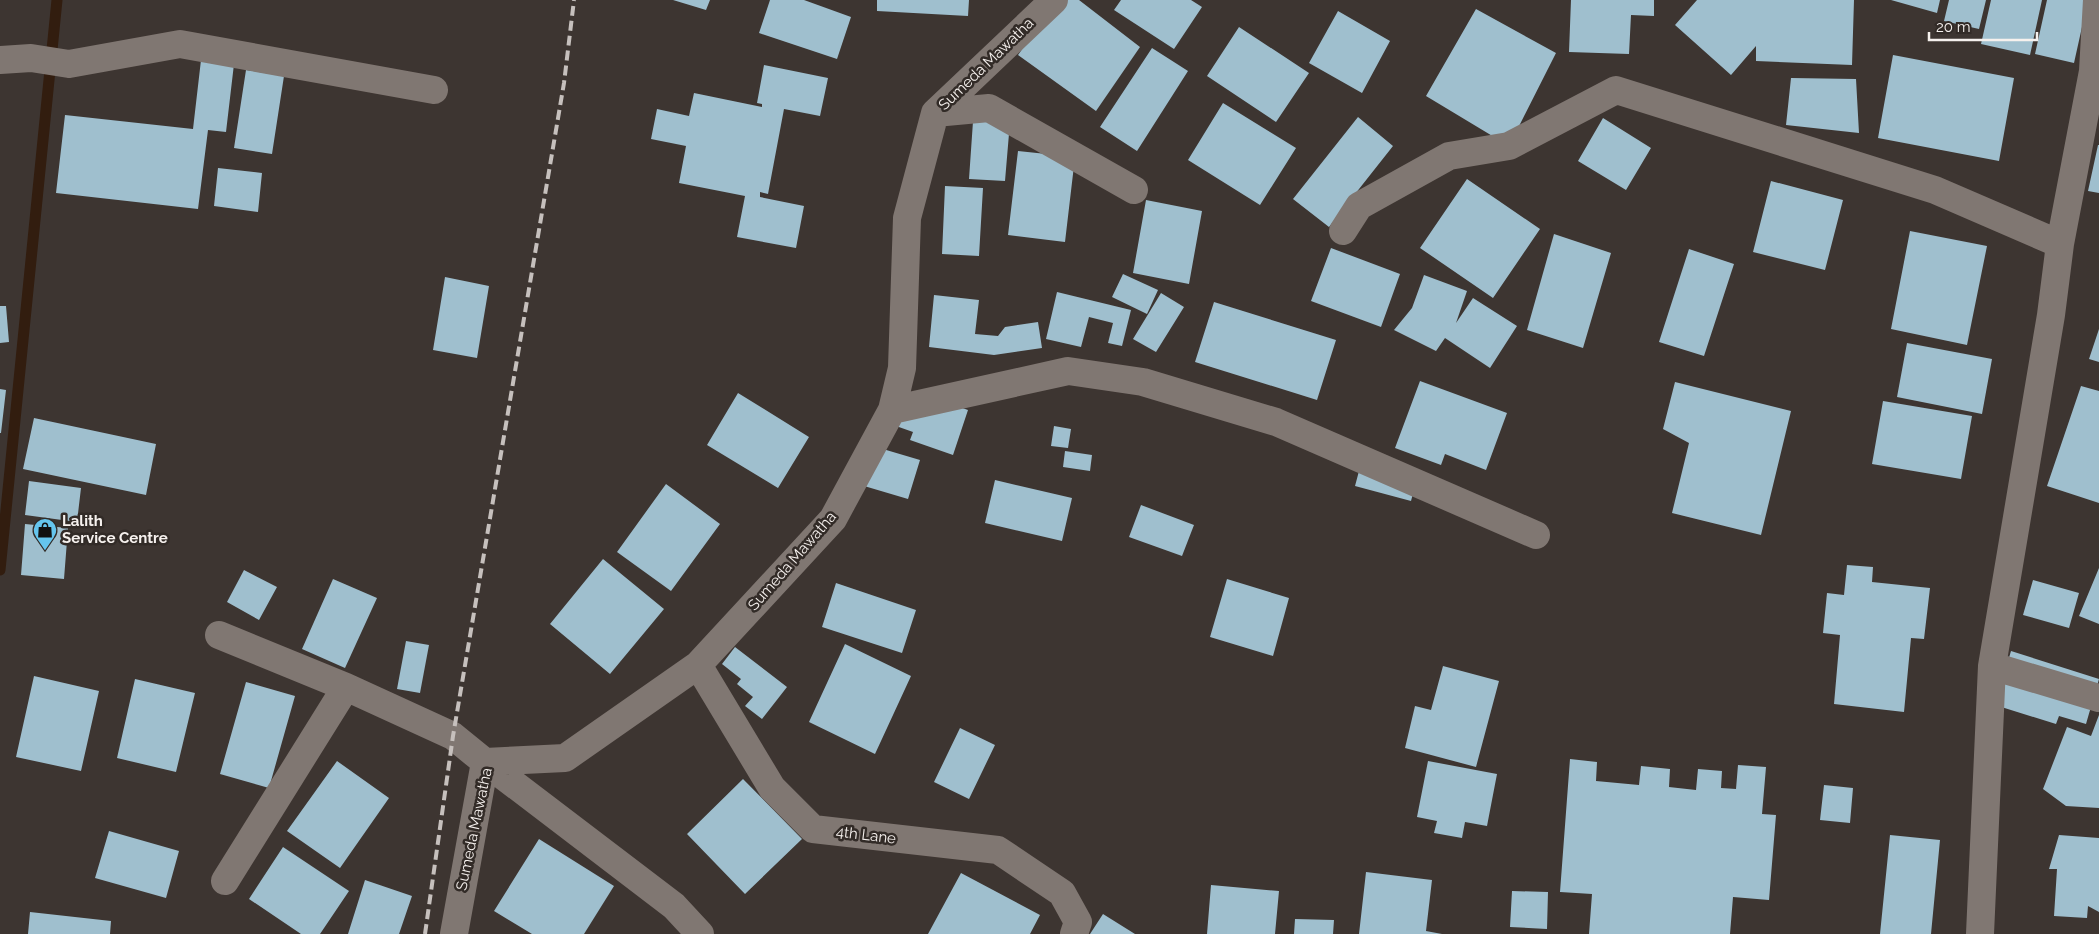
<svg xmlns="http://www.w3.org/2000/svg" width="2099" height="934" viewBox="0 0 2099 934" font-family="Raleway,sans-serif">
	<rect width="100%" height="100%" fill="#3d3531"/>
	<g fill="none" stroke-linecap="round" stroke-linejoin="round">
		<path stroke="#321d0f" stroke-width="11" d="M 0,570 L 57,0"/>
	</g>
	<path fill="#9fbfce" d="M 673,0 L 710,0 L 706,10 Z
		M 770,0 L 804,0 L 851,17 L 837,59 L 759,33 Z
		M 877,0 L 969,0 L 968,16 L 877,11 Z
		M 1057,0 L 1079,0 L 1140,47 L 1096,111 L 1018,55 Z
		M 1121,0 L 1191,0 L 1202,7 L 1174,49 L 1114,10 Z
		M 1571,0 L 1654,0 L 1654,16 L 1631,15 L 1629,54 L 1569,52 Z
		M 1697,0 L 1854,0 L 1852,65 L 1756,61 L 1756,46 L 1731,75 L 1675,25 Z
		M 1891,0 L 1940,0 L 1937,13 Z
		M 1949,0 L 1986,0 L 1979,29 L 1944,21 Z
		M 1991,0 L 2042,0 L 2030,55 L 1981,44 Z
		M 2047,0 L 2088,0 L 2074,63 L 2035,54 Z
		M 1476,9 L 1556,53 L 1509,146 L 1426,96 Z
		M 1338,11 L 1390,41 L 1362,93 L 1309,63 Z
		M 1239,27 L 1309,73 L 1276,122 L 1207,76 Z
		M 1152,48 L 1188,71 L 1137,151 L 1100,127 Z
		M 1893,55 L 2014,78 L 1999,161 L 1878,138 Z
		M 201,60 L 234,64 L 226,132 L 208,130 L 198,209 L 56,193 L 65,115 L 193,129 Z
		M 764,65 L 828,78 L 820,116 L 784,109 L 768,194 L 760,192 L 760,197 L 804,206 L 796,248 L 737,237 L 745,196 L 679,183 L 686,146 L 651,139 L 657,109 L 689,116 L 694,93 L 762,107 L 762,104 L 757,103 Z
		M 246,70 L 284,76 L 272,154 L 234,148 Z
		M 1791,78 L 1856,79 L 1859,133 L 1786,125 Z
		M 1223,103 L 1296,148 L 1260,205 L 1188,160 Z
		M 974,107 L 1011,110 L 1005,181 L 969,179 Z
		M 1358,117 L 1393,146 L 1329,227 L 1293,199 Z
		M 1603,118 L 1651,148 L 1626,190 L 1578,161 Z
		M 2098,145 L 2099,145 L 2099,193 L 2088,191 Z
		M 1018,151 L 1075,157 L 1065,242 L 1008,235 Z
		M 218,168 L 262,173 L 258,212 L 214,206 Z
		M 1467,179 L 1540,229 L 1493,298 L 1420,248 Z
		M 1771,181 L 1843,200 L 1825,270 L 1753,252 Z
		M 945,186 L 983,188 L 979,256 L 942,254 Z
		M 1146,200 L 1202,211 L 1189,284 L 1133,273 Z
		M 1910,231 L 1987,246 L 1967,345 L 1891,329 Z
		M 1554,234 L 1611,253 L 1583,348 L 1527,330 Z
		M 1331,248 L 1400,274 L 1381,327 L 1311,301 Z
		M 1689,249 L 1734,264 L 1704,356 L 1659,342 Z
		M 1123,274 L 1158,290 L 1147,314 L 1112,297 Z
		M 1424,275 L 1467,291 L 1456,323 L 1473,298 L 1517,326 L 1490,368 L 1445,338 L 1436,351 L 1394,330 L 1412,308 Z
		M 445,277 L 489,286 L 477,358 L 433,350 Z
		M 1057,292 L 1131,310 L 1122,346 L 1108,343 L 1113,323 L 1089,317 L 1081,347 L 1046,339 Z
		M 1161,293 L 1184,307 L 1156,352 L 1133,339 Z
		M 934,295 L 979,300 L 975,334 L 998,336 L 1005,327 L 1038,322 L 1042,348 L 994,355 L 929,347 Z
		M 1214,302 L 1336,340 L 1317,400 L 1195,362 Z
		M 0,306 L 6,306 L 9,342 L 0,343 Z
		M 2099,329 L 2099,362 L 2089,359 Z
		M 1907,343 L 1992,359 L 1982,414 L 1897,397 Z
		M 1420,381 L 1507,413 L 1486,470 L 1445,454 L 1441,465 L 1395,448 Z
		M 1675,382 L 1791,411 L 1761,535 L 1672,513 L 1689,443 L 1663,429 Z
		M 2081,386 L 2099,391 L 2099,503 L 2047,486 Z
		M 0,389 L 6,390 L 1,433 L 0,433 Z
		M 738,393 L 809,437 L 778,488 L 707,445 Z
		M 925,395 L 968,410 L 953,455 L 910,440 L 913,432 L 896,426 Z
		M 1883,401 L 1972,416 L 1961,479 L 1872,464 Z
		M 34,418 L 156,444 L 146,495 L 23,469 Z
		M 1054,426 L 1071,429 L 1068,448 L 1051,446 Z
		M 866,444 L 920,460 L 908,499 L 854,483 Z
		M 1065,451 L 1092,455 L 1090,471 L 1063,467 Z
		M 1363,456 L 1419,471 L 1411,501 L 1355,486 Z
		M 995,480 L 1072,498 L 1062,541 L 985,523 Z
		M 29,481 L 81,488 L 77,522 L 25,515 Z
		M 666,484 L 720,524 L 671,591 L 617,552 Z
		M 1141,505 L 1194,525 L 1182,556 L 1129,537 Z
		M 25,524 L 68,528 L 64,579 L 21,575 Z
		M 603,559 L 664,609 L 610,674 L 550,624 Z
		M 1847,565 L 1873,567 L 1872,582 L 1930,588 L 1924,639 L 1911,638 L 1904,712 L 1834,704 L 1840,635 L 1823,633 L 1827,593 L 1844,595 Z
		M 2099,568 L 2099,624 L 2079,616 Z
		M 244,570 L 277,587 L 259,620 L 227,602 Z
		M 333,579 L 377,598 L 345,668 L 302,649 Z
		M 1227,579 L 1289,598 L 1273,656 L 1210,637 Z
		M 2033,580 L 2079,593 L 2069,628 L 2023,615 Z
		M 836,583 L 916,610 L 902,653 L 822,627 Z
		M 406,641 L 429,645 L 420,693 L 397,689 Z
		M 845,644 L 911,676 L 875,754 L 809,722 Z
		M 735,647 L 787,687 L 762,719 L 745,706 L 753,697 L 737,684 L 741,679 L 722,664 Z
		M 2011,651 L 2099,679 L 2086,724 L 2059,716 L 2056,724 L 1995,705 Z
		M 1443,666 L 1499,681 L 1476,767 L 1405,748 L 1415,706 L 1431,710 Z
		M 34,676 L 99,691 L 81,771 L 16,757 Z
		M 135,679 L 195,693 L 176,772 L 117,758 Z
		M 246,682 L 295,696 L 269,788 L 220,774 Z
		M 2099,715 L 2099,808 L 2066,806 L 2043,789 L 2067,727 L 2091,736 Z
		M 960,728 L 995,745 L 969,799 L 934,782 Z
		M 1570,759 L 1597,762 L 1596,781 L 1639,785 L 1641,766 L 1670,769 L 1669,787 L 1696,790 L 1698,769 L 1722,771 L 1721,788 L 1736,789 L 1738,765 L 1766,767 L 1762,814 L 1776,815 L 1769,900 L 1733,897 L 1730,934 L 1589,934 L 1592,894 L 1560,892 Z
		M 337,761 L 389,798 L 340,868 L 287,831 Z
		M 1428,761 L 1497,774 L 1487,826 L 1465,822 L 1462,838 L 1434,833 L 1437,821 L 1417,817 Z
		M 743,779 L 802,839 L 745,894 L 687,834 Z
		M 1824,785 L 1853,788 L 1850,823 L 1820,820 Z
		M 109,831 L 179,851 L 166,898 L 95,878 Z
		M 1890,835 L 1940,840 L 1931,934 L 1880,934 Z
		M 2059,835 L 2099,838 L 2099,912 L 2088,906 L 2087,918 L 2054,916 L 2057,869 L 2049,869 Z
		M 539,839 L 614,886 L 584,934 L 532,934 L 494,911 Z
		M 283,847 L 349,891 L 320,934 L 301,934 L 249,899 Z
		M 1366,872 L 1432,880 L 1426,931 L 1442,934 L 1359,934 Z
		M 961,873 L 1040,915 L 1030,934 L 928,934 Z
		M 365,880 L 412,896 L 399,934 L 348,934 Z
		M 1211,885 L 1279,891 L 1275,934 L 1207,934 Z
		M 1512,891 L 1548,892 L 1547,929 L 1510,927 Z
		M 30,912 L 111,921 L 110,934 L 28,934 Z
		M 1103,914 L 1135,934 L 1090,934 Z
		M 1295,919 L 1334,920 L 1333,934 L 1294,934 Z"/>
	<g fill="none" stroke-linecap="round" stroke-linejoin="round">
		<path stroke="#807772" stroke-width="28" d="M 0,60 L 31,58 L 69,64 L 180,44 L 434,90
			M 935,113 L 989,108 L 1134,190
			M 1343,231 L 1359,206 L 1449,156 L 1509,146 L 1616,90 L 1935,190 L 2060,244
			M 892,410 L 1068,371 L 1143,382 L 1276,422 L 1536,535
			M 219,635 L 346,687 L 453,736 L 485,762 L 674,906 L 700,934
			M 698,665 L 772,788 L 813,829 L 998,850 L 1062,893 L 1078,922 L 1074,934
			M 1992,666 L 2099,698
			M 225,881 L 346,687
			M 454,934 L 485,762 L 565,758 L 698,665 L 833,519 L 892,410 L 902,368 L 907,218 L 935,113 L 1054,0
			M 1980,934 L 1992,666 L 2051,315 L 2060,244 L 2093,71 L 2097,0"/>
		<path stroke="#c6c0bd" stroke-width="4" stroke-dasharray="10 5" stroke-linecap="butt" d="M 425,934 L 453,736 L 564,83 L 574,0"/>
	</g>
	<defs>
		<g id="shop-pin" transform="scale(1.25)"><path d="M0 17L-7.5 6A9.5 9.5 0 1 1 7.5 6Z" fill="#65c5ee" stroke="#322b27"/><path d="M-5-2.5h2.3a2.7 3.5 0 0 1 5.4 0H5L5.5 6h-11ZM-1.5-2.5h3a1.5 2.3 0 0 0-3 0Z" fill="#111"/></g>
	</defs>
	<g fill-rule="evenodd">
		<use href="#shop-pin" x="45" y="530"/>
	</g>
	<g text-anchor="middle" stroke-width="5" stroke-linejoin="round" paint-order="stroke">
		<g font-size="15" fill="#f6f1ee" stroke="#322b27">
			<text transform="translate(986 64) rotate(-44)" y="5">Sumeda Mawatha</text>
			<text transform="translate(792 561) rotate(-49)" y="5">Sumeda Mawatha</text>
			<text transform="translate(474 829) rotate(-78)" y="5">Sumeda Mawatha</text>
			<text transform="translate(866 835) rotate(7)" y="5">4th Lane</text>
		</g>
		<g font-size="15" font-weight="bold" fill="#f6f1ee" stroke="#322b27" text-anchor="start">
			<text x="62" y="526">Lalith<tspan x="62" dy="17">Service Centre</tspan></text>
		</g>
	</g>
	<path d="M1929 32v8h108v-8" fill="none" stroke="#f6f1ee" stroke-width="2.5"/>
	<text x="1936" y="32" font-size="15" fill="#f6f1ee" stroke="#322b27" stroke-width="4" paint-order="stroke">20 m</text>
</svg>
